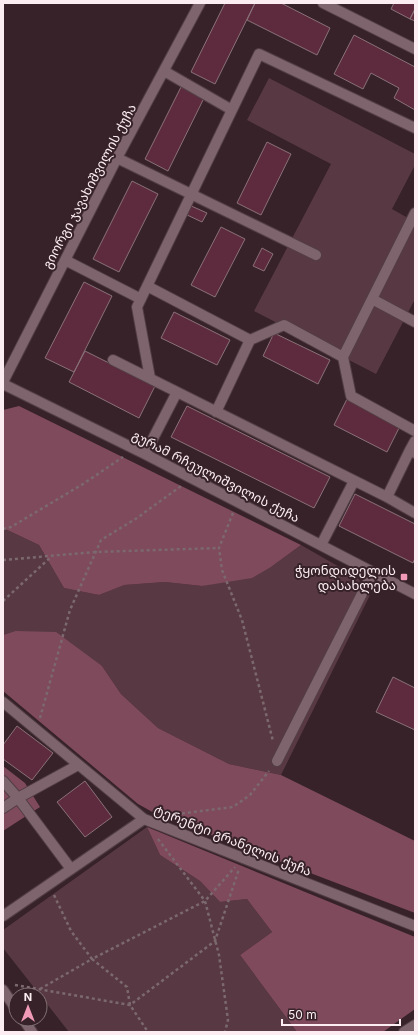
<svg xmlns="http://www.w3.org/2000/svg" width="418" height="1035" viewBox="0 0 418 1035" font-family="Inter,'Noto Sans Georgian',sans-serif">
	<rect width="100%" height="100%" fill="#362228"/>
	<path fill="#583943" d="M 269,78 L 415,154 L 415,165 L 392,209 L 415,222 L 415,299 L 376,374 L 254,311 L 331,164 L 247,120 Z
		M 3,528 L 39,545 L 64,588 L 99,595 L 123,585 L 165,582 L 202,586 L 271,567 L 301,545 L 357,577 L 370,595 L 281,775 L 229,764 L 158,728 L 121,694 L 102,666 L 15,631 L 3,635 Z
		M 147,827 L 160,855 L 200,881 L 220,902 L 247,899 L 272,932 L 240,955 L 297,1032 L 69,1032 L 3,948 L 3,930 Z"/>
	<path fill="#7f4a5c" d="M 19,406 L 301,545 L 271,567 L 252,578 L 202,586 L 165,582 L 124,585 L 99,595 L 64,588 L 39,545 L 3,528 L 3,410 Z
		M 15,631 L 56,632 L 102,666 L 121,694 L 158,728 L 229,764 L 281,775 L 415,841 L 415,913 L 156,814 L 138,804 L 3,691 L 3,635 Z
		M 3,766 L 25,783 L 40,807 L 3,831 Z
		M 147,827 L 415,937 L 415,1009 L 383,1032 L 297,1032 L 240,955 L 272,932 L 247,899 L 220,902 L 200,881 L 160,855 Z"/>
	<path fill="#5d2b3d" stroke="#8a7179" d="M 225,3 L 255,3 L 215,84 L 191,72 Z
		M 255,3 L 281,3 L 330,28 L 317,55 L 247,20 Z
		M 394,3 L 415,3 L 415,9 L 410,19 L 391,9 Z
		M 415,9 L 415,21 L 410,19 Z
		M 354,35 L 415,67 L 415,110 L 394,98 L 399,88 L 371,73 L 363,89 L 334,74 Z
		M 181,87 L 204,98 L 168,171 L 145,159 Z
		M 267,142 L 291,154 L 261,215 L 237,203 Z
		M 132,181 L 158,194 L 119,272 L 93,259 Z
		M 189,205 L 207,213 L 202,222 L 185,214 Z
		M 221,227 L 245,239 L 215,297 L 191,285 Z
		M 262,248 L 273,254 L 264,271 L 253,266 Z
		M 84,282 L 112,296 L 74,372 L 45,358 Z
		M 174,312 L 230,340 L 217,365 L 161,338 Z
		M 274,333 L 330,360 L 318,384 L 263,356 Z
		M 85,351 L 155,386 L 139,418 L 69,382 Z
		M 347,399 L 400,426 L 387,452 L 334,425 Z
		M 187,406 L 330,477 L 314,508 L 171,437 Z
		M 355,494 L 415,524 L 415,558 L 413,563 L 339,526 Z
		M 393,677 L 415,688 L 415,730 L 376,712 Z
		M 17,726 L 53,753 L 32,780 L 3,759 L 3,745 Z
		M 85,781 L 112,817 L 85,837 L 57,802 Z"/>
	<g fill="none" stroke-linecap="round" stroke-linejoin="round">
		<g stroke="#523e44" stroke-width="12">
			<path id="minor" d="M 323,3 L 415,49
				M 164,71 L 232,110
				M 117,158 L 316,255
				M 415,213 L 343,357 L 351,396 L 415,431
				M 65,260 L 141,299
				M 147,286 L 250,340 L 284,325 L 343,357
				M 372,299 L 415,322
				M 113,360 L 387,497 L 410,450 L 415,453
				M 150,378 L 137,307 L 259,54 L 415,128
				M 3,382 L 117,158 L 200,3
				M 3,384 L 145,454 L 415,594
				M 216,412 L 250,340
				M 410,450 L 415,441
				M 145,454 L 177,392
				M 387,497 L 415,513
				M 321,545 L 354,481
				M 3,702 L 144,819 L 415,926
				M 277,761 L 373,572
				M 3,781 L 18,798 L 78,765
				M 3,808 L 18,798 L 71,869
				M 3,916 L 144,819
				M 3,990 L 16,1009
				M 23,1019 L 32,1032
				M 404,1032 L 415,1025"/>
		</g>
		<path stroke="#7b696e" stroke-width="2.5" stroke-dasharray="3 3" stroke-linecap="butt" d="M 233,513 L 219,548 L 222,570 L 242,620 L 273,741
			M 3,529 L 11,527 L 83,484 L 123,457
			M 3,560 L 95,552 L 219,548
			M 3,601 L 52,556
			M 40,718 L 70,610 L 101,540 L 137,518 L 181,486
			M 170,815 L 233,807 L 250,795 L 269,771
			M 158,839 L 205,901 L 219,955 L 228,1020 L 225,1032
			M 54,895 L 71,931 L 92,959 L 205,901 L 235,867
			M 15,985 L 130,1005 L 215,941 L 239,869
			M 40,989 L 92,959 L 127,987 L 130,1005 L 148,1032"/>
		<use href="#minor" stroke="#7e646c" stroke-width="10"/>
	</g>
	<rect fill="#f09ab7" stroke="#362228" stroke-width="1.5" x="400" y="573" width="8" height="8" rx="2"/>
	<g text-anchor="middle" stroke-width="4" stroke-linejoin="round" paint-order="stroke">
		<g font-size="13" fill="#fbedf1" stroke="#362228">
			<text transform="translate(89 186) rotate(-62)" y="5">გიორგი ჯავახიშვილის ქუჩა</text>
			<text transform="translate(216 476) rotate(27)" y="5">გურამ რჩეულიშვილის ქუჩა</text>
			<text transform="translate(233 840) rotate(22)" y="5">ტერენტი გრანელის ქუჩა</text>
		</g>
		<g font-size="13" fill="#fbedf1" stroke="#362228" text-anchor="end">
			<text x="396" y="575">ჭყონდიდელის<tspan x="396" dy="15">დასახლება</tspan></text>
		</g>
	</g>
	<rect width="418" height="1035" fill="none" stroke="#fbedf1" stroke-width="8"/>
	<g transform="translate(28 1007)"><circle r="19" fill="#362228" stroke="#857378"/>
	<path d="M0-3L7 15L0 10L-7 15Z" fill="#f09ab7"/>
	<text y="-6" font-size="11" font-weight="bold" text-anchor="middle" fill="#fbedf1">N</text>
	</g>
	<path d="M282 1019v6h118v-6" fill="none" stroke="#fbedf1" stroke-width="2"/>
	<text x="288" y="1019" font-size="12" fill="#fbedf1" stroke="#362228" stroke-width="3" paint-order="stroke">50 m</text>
</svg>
